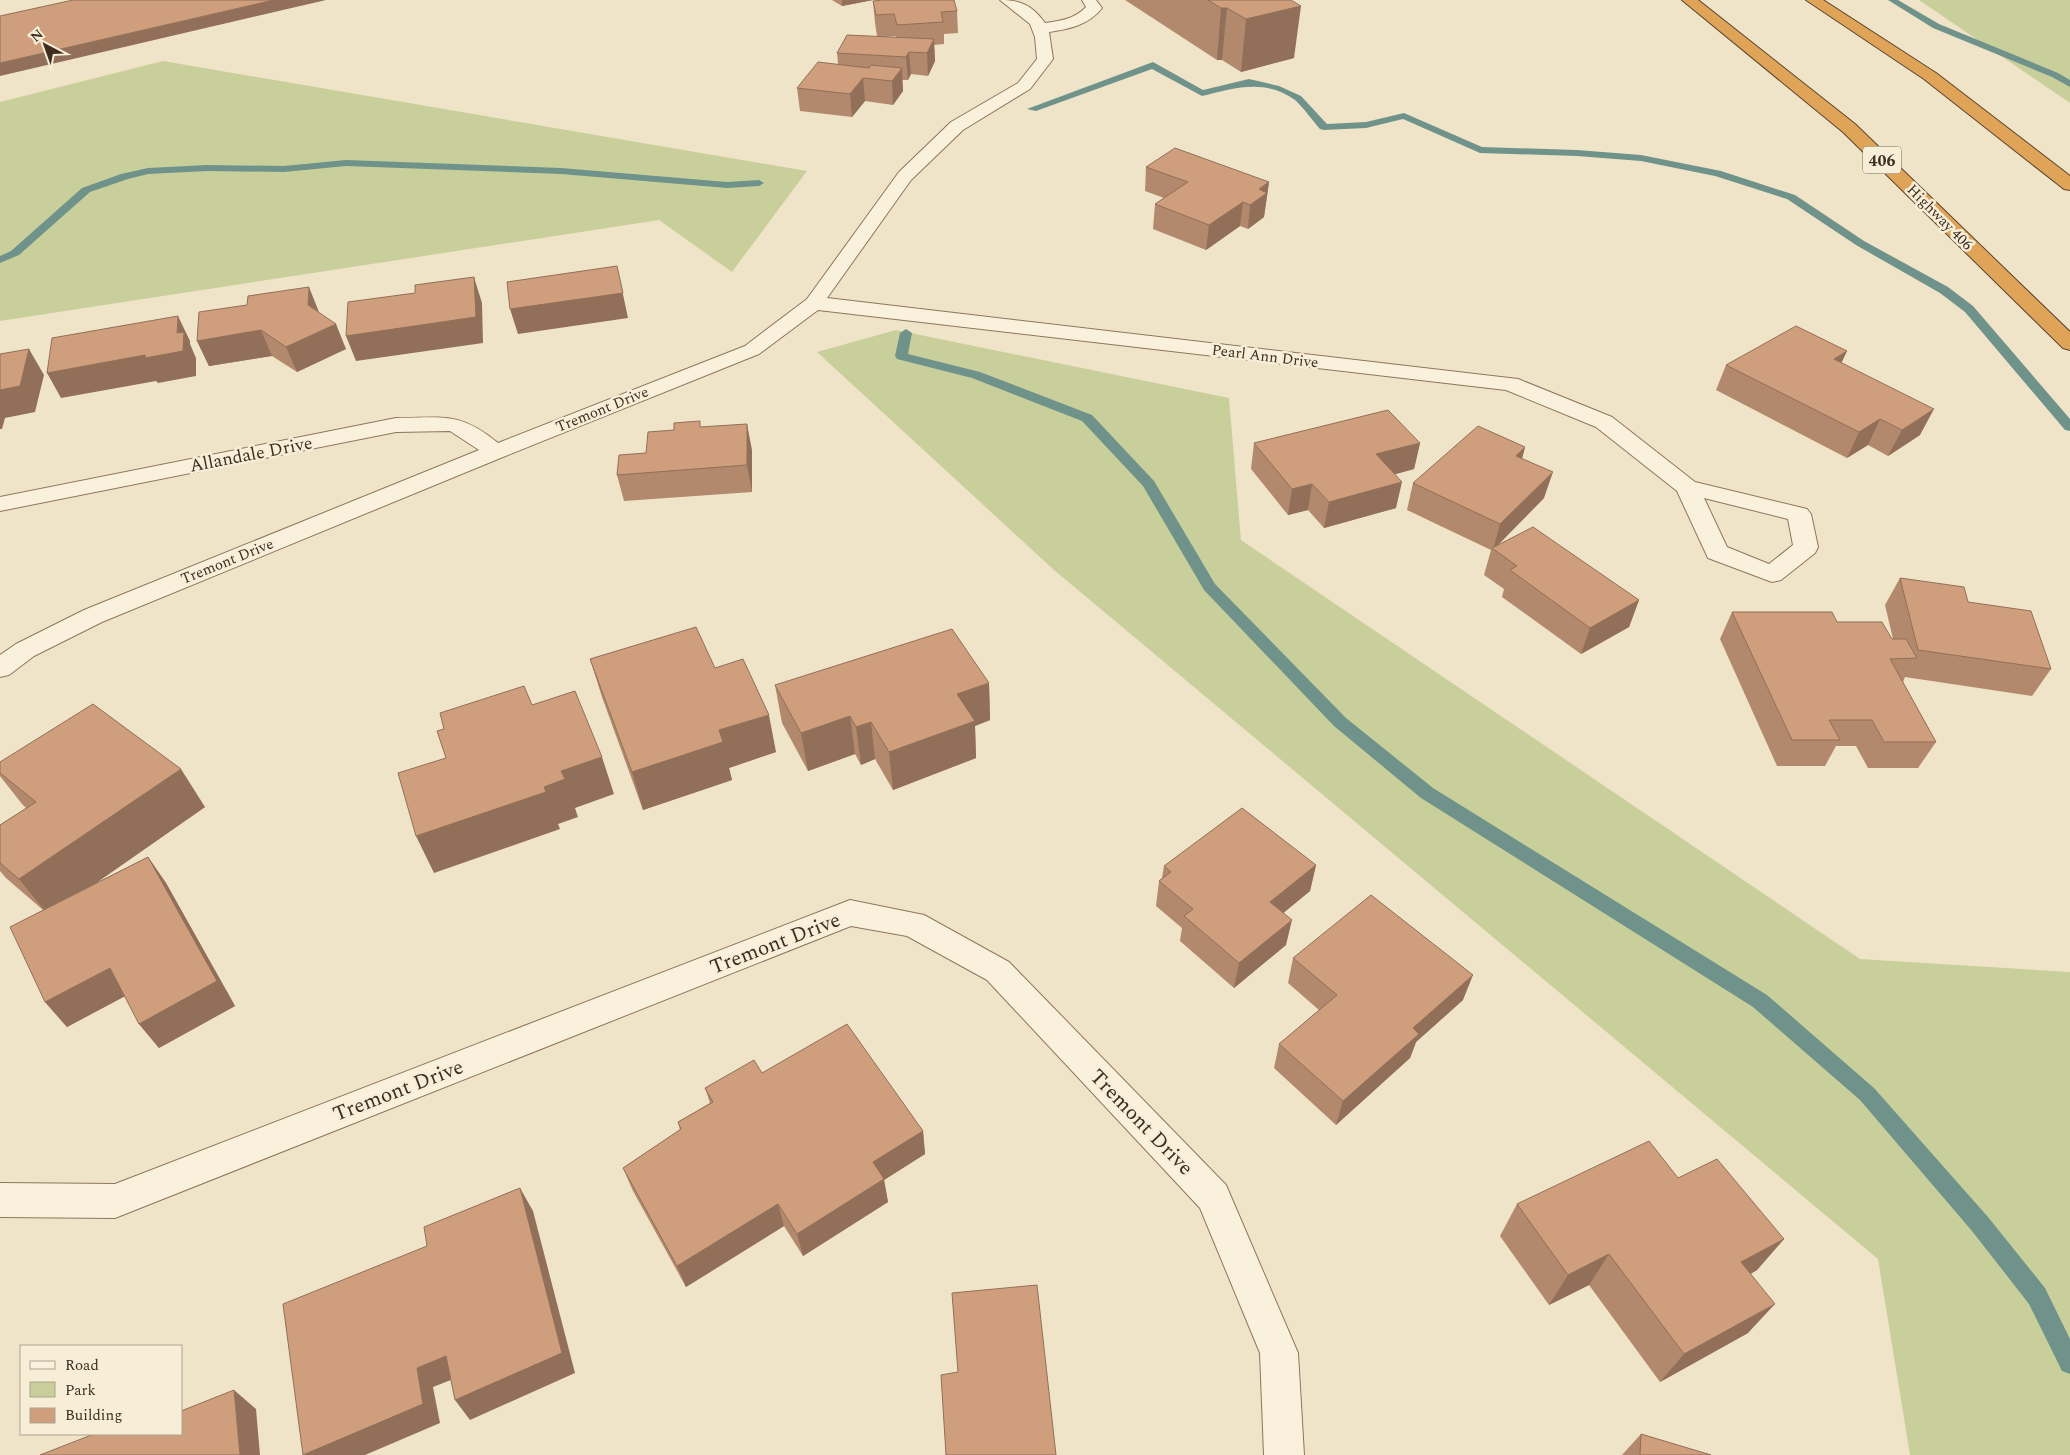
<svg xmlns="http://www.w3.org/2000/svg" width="2070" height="1455" viewBox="0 0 2070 1455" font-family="Spectral,serif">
	<rect width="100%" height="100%" fill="#f0e4c8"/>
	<path fill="#c9cf9b" d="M 1919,0 L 2070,0 L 2070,103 Z
		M 163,61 L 807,171 L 732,272 L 659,220 L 0,321 L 0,102 Z
		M 896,330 L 1229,398 L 1241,540 L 1860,959 L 2070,972 L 2070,1455 L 1910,1455 L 1878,1259 L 1054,570 L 817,352 Z"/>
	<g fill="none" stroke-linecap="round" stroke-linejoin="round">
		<path fill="#6f938a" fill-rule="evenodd" d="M 1888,0 L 1898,0 L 1939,24 L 2058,73 L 2070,80 L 2070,87 L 2052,77 L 1933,28 Z
			M 1153,62 L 1203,90 L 1249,79 L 1279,86 L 1301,96 L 1327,124 L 1366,122 L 1404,113 L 1482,147 L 1577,150 L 1641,155 L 1721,171 L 1795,195 L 1864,241 L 1948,287 L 1973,306 L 2070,419 L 2070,431 L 2065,430 L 1965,312 L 1940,293 L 1856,245 L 1787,199 L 1715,176 L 1641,161 L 1577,156 L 1480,153 L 1403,119 L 1366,128 L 1324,130 L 1320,129 C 1312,120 1304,108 1295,100 C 1265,78 1234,88 1202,96 L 1152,69 L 1036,111 L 1027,109 Z
			M 346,160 L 561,168 L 727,182 L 759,180 L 764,183 L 759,186 L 727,188 L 561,174 L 346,166 L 284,172 L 207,171 L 148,174 L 128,179 L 90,192 L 19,255 L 0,263 L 0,256 L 11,251 L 82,188 L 121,174 L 148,168 L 207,165 L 284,166 Z
			M 906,329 L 912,333 L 908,354 L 980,372 L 1092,415 L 1154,481 L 1215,584 L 1346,718 L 1433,788 L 1767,995 L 1874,1088 L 1988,1217 L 2045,1288 L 2070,1339 L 2070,1374 L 2062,1371 L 2029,1304 L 1972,1231 L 1860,1100 L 1753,1007 L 1421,798 L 1334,726 L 1204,590 L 1143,486 L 1082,421 L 972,378 L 897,359 L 895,356 L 900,333 Z"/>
		<g stroke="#8d765c" stroke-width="2">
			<path id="minor" d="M 1000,0 C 1020,0 1032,5 1045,23 C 1060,21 1075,19 1086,7 L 1082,0 L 1096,0 L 1102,8 C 1089,25 1069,29 1049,32 L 1053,59 L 1030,89 L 963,130 L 911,180 L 827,298 L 1518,379 L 1612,417 L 1695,482 L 1807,509 L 1811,514 L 1818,547 L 1815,553 L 1781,580 L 1772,582 L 1708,558 L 1677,491 L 1596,427 L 1506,390 L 818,310 L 759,354 L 503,457 L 102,622 L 34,656 L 9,675 L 0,677 L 0,655 L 16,644 L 84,610 L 479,450 L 450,431 L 396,432 L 0,511 L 0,497 L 396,418 C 443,418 459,411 498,443 L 745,346 L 807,299 L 899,172 L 951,122 L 1018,83 L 1037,59 L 1035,37 L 1030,24 ZM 1704,498 L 1788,519 L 1793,545 L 1769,564 L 1727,547 Z
				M 850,900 L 924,915 L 1009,962 L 1226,1185 L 1298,1353 L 1304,1455 L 1264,1455 L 1260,1353 L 1200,1208 L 987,980 L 907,936 L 851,926 L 115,1218 L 0,1217 L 0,1183 L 115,1184 Z"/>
		</g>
		<g stroke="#5b4430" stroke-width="2">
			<path id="highway" d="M 1682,0 L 1698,0 L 1855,124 L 2070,332 L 2070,350 L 2063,348 L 1843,132 Z
				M 1806,0 L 1823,0 L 1936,73 L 2070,176 L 2070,190 L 2064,189 L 1924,79 Z"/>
		</g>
		<use href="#minor" fill="#faf1dc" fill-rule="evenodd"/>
		<use href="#highway" fill="#e0a458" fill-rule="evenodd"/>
	</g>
	<path fill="#b2896c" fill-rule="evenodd" d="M 832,0 L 873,0 L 842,6 Z
		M 1125,0 L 1291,0 L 1294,58 L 1241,72 L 1222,60 L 1217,60 Z
		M 873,1 L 957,11 L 958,33 L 944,34 L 944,44 L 934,45 L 935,61 L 928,76 L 911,74 L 908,80 L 902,80 L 903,91 L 893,105 L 865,101 L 852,117 L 800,111 L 797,88 L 838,64 L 837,53 L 877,36 L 875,23 ZM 896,36 L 896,37 L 883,37 Z
		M 1146,167 L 1269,182 L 1264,217 L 1248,229 L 1240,226 L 1206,250 L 1153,229 L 1155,204 L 1164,198 L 1145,191 Z
		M 319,313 L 346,349 L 297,372 L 272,356 L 209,366 L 197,341 Z
		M 1841,363 L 1920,435 L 1888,456 L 1868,445 L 1847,458 L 1716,390 L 1726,365 Z
		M 701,427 L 752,450 L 752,492 L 624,501 L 617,475 L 674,430 Z
		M 1254,443 L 1420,443 L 1414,469 L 1395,474 L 1396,508 L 1324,528 L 1308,510 L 1288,515 L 1251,469 Z
		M 1525,447 L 1522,459 L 1544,498 L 1498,545 L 1639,600 L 1629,627 L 1581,654 L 1502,597 L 1504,589 L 1484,575 L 1491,550 L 1407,510 L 1413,483 Z
		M 1900,578 L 1968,602 L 2051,669 L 2032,696 L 1905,677 L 1903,682 L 1936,742 L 1918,768 L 1868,768 L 1856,746 L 1836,746 L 1825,766 L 1777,766 L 1720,639 L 1732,612 L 1837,622 L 1893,639 L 1885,605 Z
		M 590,659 L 715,668 L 776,752 L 729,768 L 732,780 L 643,810 L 602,697 Z
		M 989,683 L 990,720 L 975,726 L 976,758 L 893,790 L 875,759 L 861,765 L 855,754 L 808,771 L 782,723 L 775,685 Z
		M 0,762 L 205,807 L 94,884 L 148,857 L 166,883 L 235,1006 L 159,1048 L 139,1024 L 125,996 L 67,1027 L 45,1002 L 43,910 L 6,878 L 0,871 L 0,825 L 26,808 L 22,804 L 0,776 Z
		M 1316,865 L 1310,891 L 1283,913 L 1286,945 L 1234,988 L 1180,941 L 1182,928 L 1156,906 L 1159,881 L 1162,878 L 1164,866 Z
		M 1293,958 L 1463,1000 L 1416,1042 L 1410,1058 L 1336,1125 L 1274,1068 L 1279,1044 L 1319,1010 L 1288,983 Z
		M 762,1073 L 923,1131 L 925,1154 L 884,1180 L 888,1202 L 803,1256 L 784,1226 L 686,1287 L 633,1191 L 623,1168 L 680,1130 L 678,1122 L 710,1103 L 705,1088 Z
		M 1678,1178 L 1784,1239 L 1757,1270 L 1751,1274 L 1748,1333 L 1660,1382 L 1589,1285 L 1549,1305 L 1500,1236 L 1517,1204 Z
		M 1641,1434 L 1711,1455 L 1622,1455 Z"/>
	<path fill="#916f58" d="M 274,0 L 326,0 L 0,76 L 0,63 Z
		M 842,0 L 873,0 L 842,6 Z
		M 1301,6 L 1294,58 L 1241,72 L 1246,19 Z
		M 1221,8 L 1227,8 L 1222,60 L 1217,60 Z
		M 934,39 L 935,61 L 928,76 L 927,53 Z
		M 909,52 L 911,74 L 908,80 L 906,57 Z
		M 902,68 L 903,91 L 893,105 L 892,81 Z
		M 863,78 L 865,101 L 852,117 L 850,94 Z
		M 1269,182 L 1264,217 L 1248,229 L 1250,205 L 1259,189 Z
		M 1243,202 L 1240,226 L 1206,250 L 1209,225 Z
		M 617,266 L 628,318 L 518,334 L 510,309 Z
		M 474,277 L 482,303 L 483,343 L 356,361 L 346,336 Z
		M 309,287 L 319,312 L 308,305 Z
		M 178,316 L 190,341 L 190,344 L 196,358 L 196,376 L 158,383 L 156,381 L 61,398 L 47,373 L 177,333 Z
		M 336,324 L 346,349 L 297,372 L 286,347 Z
		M 261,330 L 272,356 L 209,366 L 197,341 Z
		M 29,349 L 44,375 L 35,412 L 5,418 L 2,429 L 0,429 L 0,390 Z
		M 1847,351 L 1835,377 L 1834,359 Z
		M 1934,409 L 1920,435 L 1888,456 L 1902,430 Z
		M 1880,419 L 1868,445 L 1847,458 L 1859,432 Z
		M 747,424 L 752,450 L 752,492 L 747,465 Z
		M 1420,443 L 1414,469 L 1371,481 L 1376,454 Z
		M 1525,447 L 1518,473 L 1516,456 Z
		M 1553,472 L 1544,498 L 1493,550 L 1500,524 Z
		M 1402,482 L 1396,508 L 1324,528 L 1329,502 Z
		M 1312,484 L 1308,510 L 1288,515 L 1292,489 Z
		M 1639,600 L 1629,627 L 1581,654 L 1590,628 Z
		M 989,683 L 990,720 L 975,726 L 976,758 L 893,790 L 889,752 L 957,694 Z
		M 769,715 L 776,752 L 729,768 L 732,780 L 643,810 L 632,772 L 719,730 Z
		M 850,716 L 855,754 L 808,771 L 801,733 Z
		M 871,722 L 875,759 L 861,765 L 856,727 Z
		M 602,757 L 614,794 L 575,808 L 578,817 L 558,824 L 560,829 L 434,873 L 416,836 L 544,787 L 561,771 Z
		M 181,769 L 205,807 L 49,916 L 19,879 Z
		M 148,857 L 166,883 L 235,1006 L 159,1048 L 139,1024 Z
		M 1316,865 L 1310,891 L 1265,928 L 1270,902 Z
		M 1292,920 L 1286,945 L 1234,988 L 1239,963 Z
		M 110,968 L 131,993 L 67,1027 L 45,1002 Z
		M 1473,975 L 1463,1000 L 1416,1042 L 1410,1058 L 1336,1125 L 1343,1101 L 1413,1028 Z
		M 923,1131 L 925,1154 L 884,1180 L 888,1202 L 803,1256 L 797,1234 L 873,1162 Z
		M 520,1188 L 533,1211 L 575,1373 L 470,1420 L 455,1400 Z
		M 778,1204 L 784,1226 L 686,1287 L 677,1266 Z
		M 1784,1239 L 1757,1270 L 1716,1292 L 1741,1262 Z
		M 1609,1254 L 1589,1285 L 1549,1305 L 1568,1275 Z
		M 1775,1304 L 1748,1333 L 1660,1382 L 1684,1354 Z
		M 446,1356 L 461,1376 L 433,1387 L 440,1423 L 365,1455 L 304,1455 L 417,1368 Z
		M 234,1390 L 256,1409 L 260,1455 L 240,1455 Z"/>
	<path fill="#cf9f7d" stroke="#916f58" d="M 73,0 L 274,0 L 0,63 L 0,16 Z
		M 883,0 L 954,0 L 957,11 L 941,12 L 943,22 L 897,25 L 894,14 L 876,15 L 873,1 Z
		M 1208,0 L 1291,0 L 1301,6 L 1246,19 L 1227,8 L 1221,8 Z
		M 847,35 L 934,39 L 927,53 L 909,52 L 906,57 L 837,53 Z
		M 818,62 L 869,68 L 871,65 L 902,68 L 892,81 L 863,78 L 850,94 L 797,88 Z
		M 1175,148 L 1269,182 L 1259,189 L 1267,193 L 1250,205 L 1243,202 L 1209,225 L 1155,204 L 1188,182 L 1146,167 Z
		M 617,266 L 623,293 L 510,309 L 507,282 Z
		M 474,277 L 476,317 L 346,336 L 348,302 L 415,293 L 415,285 Z
		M 309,287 L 308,305 L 336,324 L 286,347 L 261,330 L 197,341 L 199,312 L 247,305 L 248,296 Z
		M 178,316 L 177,333 L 184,332 L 183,351 L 145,358 L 145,355 L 47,373 L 52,338 Z
		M 1796,326 L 1847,351 L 1834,359 L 1934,409 L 1902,430 L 1880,419 L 1859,432 L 1726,365 Z
		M 29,349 L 20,386 L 0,390 L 0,354 Z
		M 1388,410 L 1420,443 L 1376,454 L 1402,482 L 1329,502 L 1312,484 L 1292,489 L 1254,443 Z
		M 700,421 L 700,427 L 747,424 L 747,465 L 617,475 L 619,455 L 646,453 L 648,432 L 674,430 L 674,423 Z
		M 1478,426 L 1525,447 L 1516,456 L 1553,472 L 1500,524 L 1413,483 Z
		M 1533,527 L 1639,600 L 1590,628 L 1510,570 L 1517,566 L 1492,548 Z
		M 1900,578 L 1964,587 L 1968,602 L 2031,611 L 2051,669 L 1918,650 Z
		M 1732,612 L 1832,612 L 1837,622 L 1882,622 L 1892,639 L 1906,639 L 1917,658 L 1890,659 L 1936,742 L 1884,742 L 1872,720 L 1829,720 L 1840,740 L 1792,740 Z
		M 696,627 L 715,668 L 743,659 L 769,715 L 719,730 L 723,742 L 632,772 L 590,659 Z
		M 952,629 L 989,683 L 957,694 L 975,721 L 889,752 L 871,722 L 856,727 L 850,716 L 801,733 L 775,685 Z
		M 524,686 L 532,705 L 575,691 L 602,757 L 561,771 L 565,779 L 544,787 L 546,792 L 416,836 L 398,773 L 446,758 L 437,731 L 444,729 L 440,713 Z
		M 93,704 L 181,769 L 19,879 L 0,863 L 0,825 L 36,802 L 0,773 L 0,762 Z
		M 1242,808 L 1316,865 L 1270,902 L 1292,920 L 1239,963 L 1184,916 L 1193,909 L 1159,881 L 1171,872 L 1164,866 Z
		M 148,857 L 217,981 L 139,1024 L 110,968 L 45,1002 L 10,927 Z
		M 1371,895 L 1473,975 L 1413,1028 L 1419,1034 L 1343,1101 L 1279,1044 L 1337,995 L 1293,958 Z
		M 847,1024 L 923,1131 L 873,1162 L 884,1179 L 797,1234 L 778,1204 L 677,1266 L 623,1168 L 681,1129 L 678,1122 L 713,1102 L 705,1088 L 754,1060 L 762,1073 Z
		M 1649,1141 L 1678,1178 L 1717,1159 L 1784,1239 L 1741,1262 L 1775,1304 L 1684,1354 L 1609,1254 L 1568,1275 L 1517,1204 Z
		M 520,1188 L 562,1353 L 455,1400 L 446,1356 L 417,1368 L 423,1404 L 303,1455 L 283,1304 L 427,1246 L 424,1227 Z
		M 1037,1285 L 1056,1455 L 946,1455 L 941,1375 L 958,1372 L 952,1293 Z
		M 234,1390 L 240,1455 L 40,1455 L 94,1434 L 181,1434 L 181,1411 Z
		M 1641,1434 L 1711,1455 L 1640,1455 Z"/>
	<g text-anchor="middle" stroke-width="5" stroke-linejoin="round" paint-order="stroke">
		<g font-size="15" fill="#3d2e20" stroke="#f7eed8">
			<text transform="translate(1940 217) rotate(45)" y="5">Highway 406</text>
			<text transform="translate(1265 356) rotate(7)" y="5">Pearl Ann Drive</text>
			<text transform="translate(602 409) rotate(-22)" y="5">Tremont Drive</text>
			<text transform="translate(227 561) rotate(-22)" y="5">Tremont Drive</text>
		</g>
		<rect fill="#f7eed8" stroke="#756857" stroke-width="1" x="1863" y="146.5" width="38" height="27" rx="4"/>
		<g font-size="16" font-weight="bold" fill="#3d2e20">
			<text x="1882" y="166">406</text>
		</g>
		<g font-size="18" fill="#3d2e20" stroke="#f7eed8">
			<text transform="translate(251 454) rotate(-11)" y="6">Allandale Drive</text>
		</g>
		<g font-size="21" fill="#3d2e20" stroke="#f7eed8">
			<text transform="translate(775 943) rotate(-21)" y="7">Tremont Drive</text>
			<text transform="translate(398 1090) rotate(-21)" y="7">Tremont Drive</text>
			<text transform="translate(1142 1122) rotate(46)" y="7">Tremont Drive</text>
		</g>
	</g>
	<rect x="20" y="1345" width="162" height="90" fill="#f7eed8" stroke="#ada18e"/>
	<rect x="30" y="1361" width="25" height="8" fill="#faf1dc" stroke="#ada18e"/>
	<text x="65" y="1370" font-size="15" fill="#3d2e20">Road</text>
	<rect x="30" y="1382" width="25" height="15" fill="#c9cf9b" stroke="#ada18e"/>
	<text x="65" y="1395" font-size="15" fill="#3d2e20">Park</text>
	<rect x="30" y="1408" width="25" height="15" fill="#cf9f7d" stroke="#ada18e"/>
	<text x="65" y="1420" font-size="15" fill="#3d2e20">Building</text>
	<g transform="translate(45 45) rotate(319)" stroke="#f7eed8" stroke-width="4" paint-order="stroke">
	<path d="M0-4L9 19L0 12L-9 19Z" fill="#3d2e20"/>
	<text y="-8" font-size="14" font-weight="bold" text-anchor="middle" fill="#3d2e20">N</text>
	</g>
</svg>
